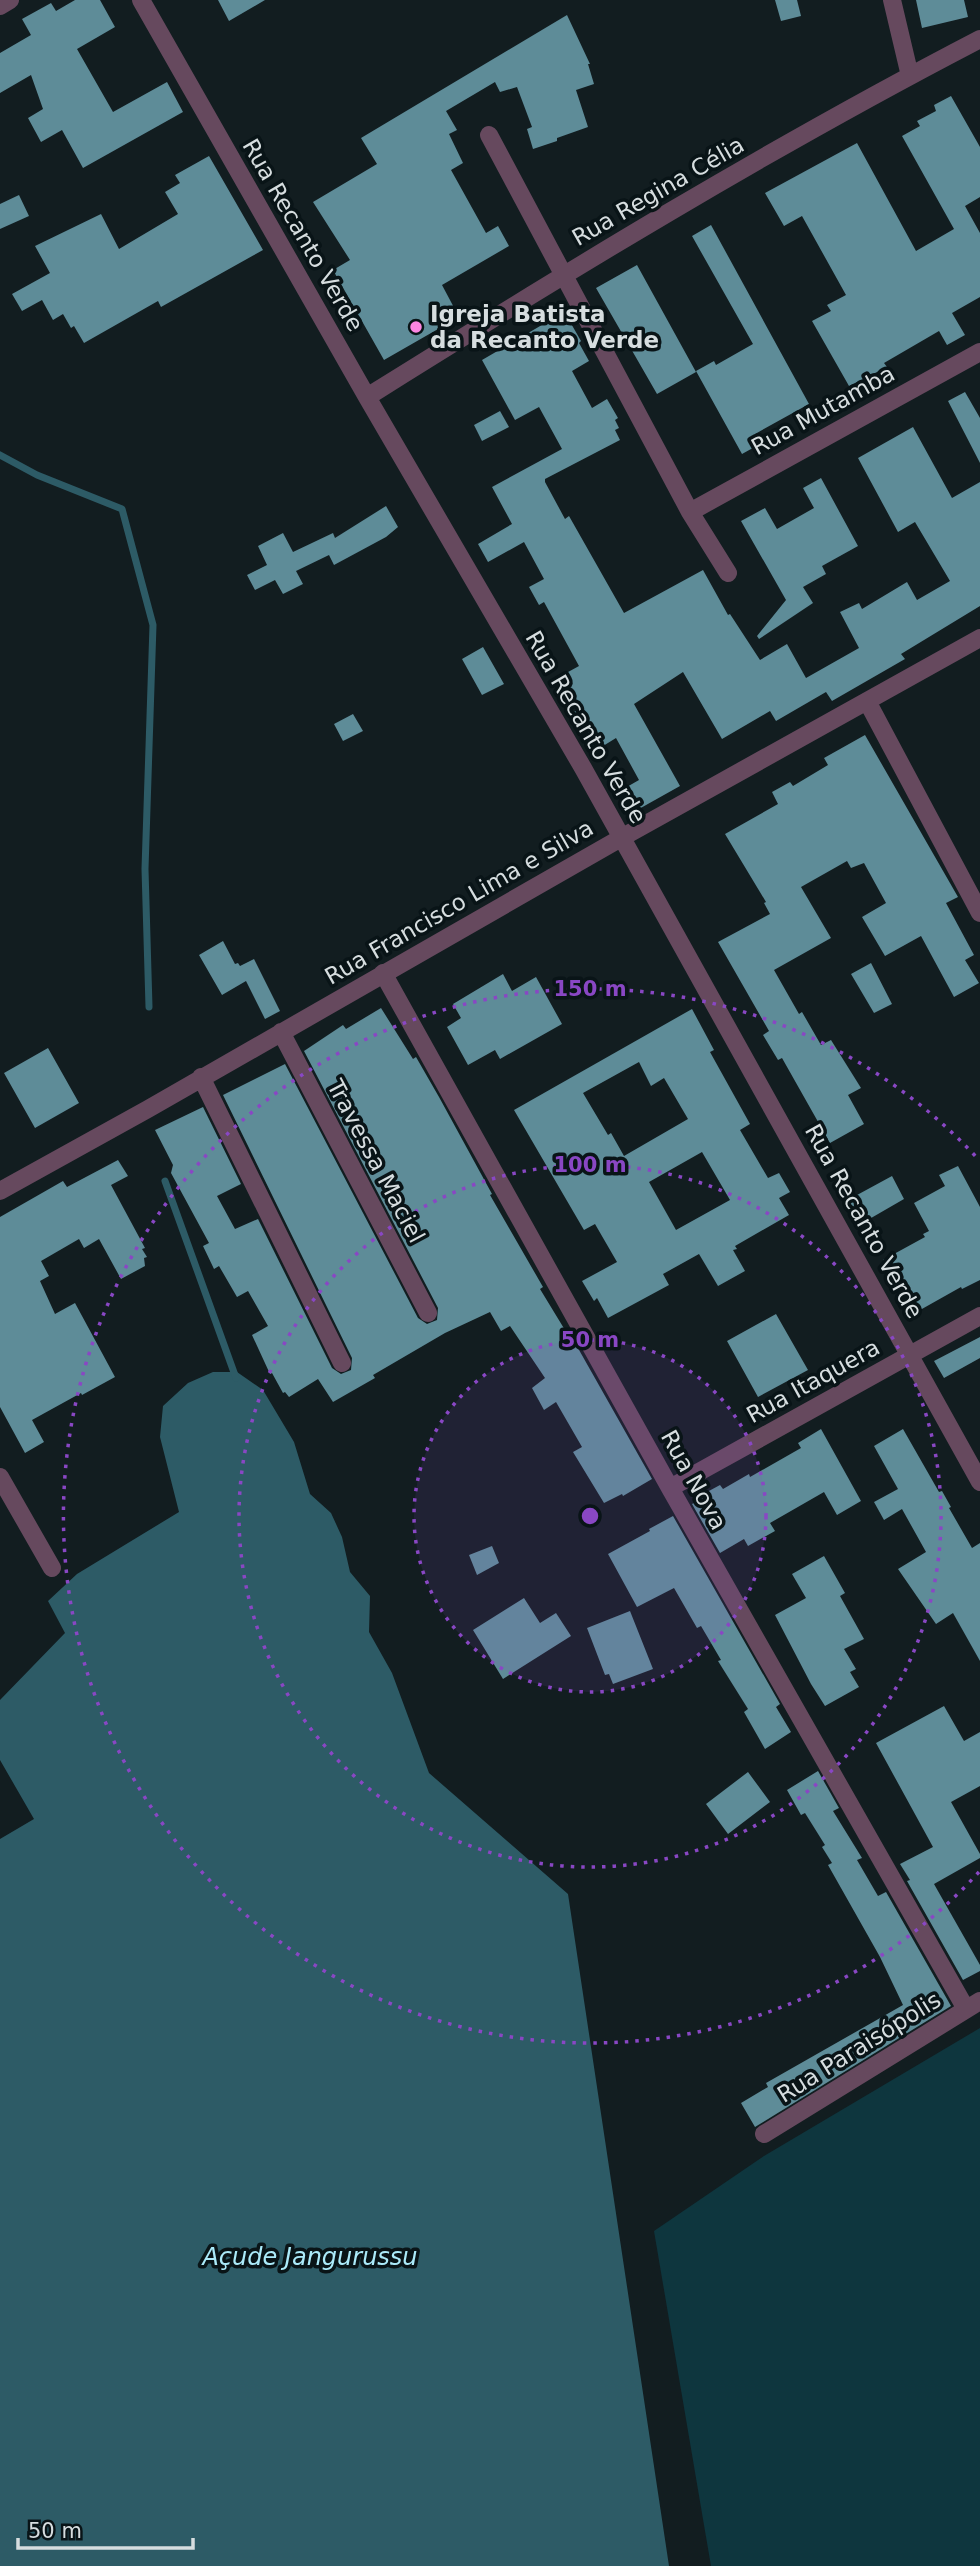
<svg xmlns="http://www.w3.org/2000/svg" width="980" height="2566" viewBox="0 0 980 2566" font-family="'DejaVu Sans',sans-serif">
	<rect width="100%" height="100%" fill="#121d20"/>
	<path fill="#0e363e" d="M 980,2028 L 980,2566 L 711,2566 L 654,2231 L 764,2156 Z"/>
	<path fill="#2d5b66" d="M 213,1372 L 237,1372 L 263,1390 L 294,1442 L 310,1494 L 331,1513 L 342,1537 L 350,1572 L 370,1596 L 369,1632 L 392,1673 L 429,1773 L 568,1894 L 669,2566 L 0,2566 L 0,1839 L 34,1819 L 0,1760 L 0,1700 L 65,1633 L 48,1601 L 77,1574 L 179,1512 L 160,1437 L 163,1406 L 188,1383 Z"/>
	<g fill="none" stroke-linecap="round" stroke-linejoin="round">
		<path stroke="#2d5b66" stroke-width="7" d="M 0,455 L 37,475 L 122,509 L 153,625 L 145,869 L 149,1007
			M 165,1181 L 236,1378"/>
	</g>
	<path fill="#5e8c98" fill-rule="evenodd" d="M 75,0 L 100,0 L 115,27 L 77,49 L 113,112 L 167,82 L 183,112 L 83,168 L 62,130 L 41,142 L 28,118 L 43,109 L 31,75 L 0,93 L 0,53 L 31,35 L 22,19 L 51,3 L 56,11 Z
		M 218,0 L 265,0 L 229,21 Z
		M 775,0 L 797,0 L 801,16 L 781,21 Z
		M 916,0 L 964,0 L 968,17 L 922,28 Z
		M 567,15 L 590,64 L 588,64 L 594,84 L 576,90 L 588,127 L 557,138 L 557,141 L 533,149 L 527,129 L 532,127 L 517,87 L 500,92 L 495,82 L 446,111 L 457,130 L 449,134 L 463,163 L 451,170 L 486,233 L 498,226 L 509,246 L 442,285 L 459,317 L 384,360 L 333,270 L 350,260 L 313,202 L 377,164 L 361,138 Z
		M 951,96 L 980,147 L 980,197 L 965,206 L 980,233 L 980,297 L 952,313 L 965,335 L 947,345 L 939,331 L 884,363 L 887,367 L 849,386 L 812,321 L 831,311 L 827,305 L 846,295 L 802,216 L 784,226 L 765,193 L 857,143 L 916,251 L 954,229 L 902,136 L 920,126 L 917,121 L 936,111 L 934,105 Z
		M 209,156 L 263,250 L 161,307 L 158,301 L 84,343 L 74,326 L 71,328 L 63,314 L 53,320 L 42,300 L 22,311 L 12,294 L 50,273 L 35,246 L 101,214 L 119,249 L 178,214 L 165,192 L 180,183 L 175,175 Z
		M 19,195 L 29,216 L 0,229 L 0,204 Z
		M 711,225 L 809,404 L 755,434 L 760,444 L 742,454 L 696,371 L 714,361 L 716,365 L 753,344 L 692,236 Z
		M 637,265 L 696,372 L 657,394 L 596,288 Z
		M 561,306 L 581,341 L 579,343 L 589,361 L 572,371 L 592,408 L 607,399 L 618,418 L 615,420 L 619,428 L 615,430 L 620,440 L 545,479 L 545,482 L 565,519 L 569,516 L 624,613 L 703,570 L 728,615 L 730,614 L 760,660 L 787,644 L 806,678 L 859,648 L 840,612 L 859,603 L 862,609 L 907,582 L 917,600 L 950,581 L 915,522 L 898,532 L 858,458 L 913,427 L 952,498 L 980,482 L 980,606 L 901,654 L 905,659 L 832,701 L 826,692 L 776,721 L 770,711 L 722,739 L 683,672 L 634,704 L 680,786 L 630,814 L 618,792 L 639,780 L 616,738 L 595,751 L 574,712 L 578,710 L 559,677 L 579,666 L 544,602 L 539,605 L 529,587 L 544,579 L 524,542 L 488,562 L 478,544 L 512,524 L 492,487 L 562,449 L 539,407 L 515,420 L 482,360 L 547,322 L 543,316 Z
		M 965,392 L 980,418 L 980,463 L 948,401 Z
		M 500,411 L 509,427 L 482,441 L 474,425 Z
		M 821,478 L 858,546 L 822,566 L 826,574 L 803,587 L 813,603 L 759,639 L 757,636 L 786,600 L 741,521 L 765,508 L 777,529 L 814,508 L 803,488 Z
		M 386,506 L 398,527 L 386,537 L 334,565 L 329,555 L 296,571 L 303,584 L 283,594 L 275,580 L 255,590 L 247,575 L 267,565 L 258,546 L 283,533 L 293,552 L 333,533 L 335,538 Z
		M 483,647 L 504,684 L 482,695 L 462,659 Z
		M 353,714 L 363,731 L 343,741 L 334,724 Z
		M 865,735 L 958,897 L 946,903 L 974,955 L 965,960 L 979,983 L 954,997 L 921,936 L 885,956 L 862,917 L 886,903 L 864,863 L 851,868 L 847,861 L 801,887 L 831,938 L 774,970 L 799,1014 L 802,1012 L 821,1045 L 831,1040 L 861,1088 L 848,1095 L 864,1124 L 830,1143 L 782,1058 L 778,1060 L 763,1035 L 769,1031 L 718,942 L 770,914 L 764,903 L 766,902 L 725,834 L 778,804 L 772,792 L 790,782 L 793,786 L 828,765 L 824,758 Z
		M 223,941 L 235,964 L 238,963 L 240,966 L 254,959 L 280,1011 L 265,1019 L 246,981 L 222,995 L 199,955 Z
		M 871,963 L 892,1004 L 874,1013 L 851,974 Z
		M 503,974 L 512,991 L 536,977 L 562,1024 L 500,1059 L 495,1050 L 468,1065 L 447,1027 L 461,1018 L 453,1004 Z
		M 381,1008 L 413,1059 L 416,1057 L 439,1097 L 492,1194 L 490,1195 L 543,1287 L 540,1289 L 568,1335 L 570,1334 L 652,1479 L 623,1496 L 622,1494 L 604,1503 L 573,1452 L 582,1447 L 556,1402 L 544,1410 L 532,1388 L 545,1378 L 510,1326 L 501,1331 L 490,1312 L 445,1333 L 373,1375 L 375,1378 L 333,1402 L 318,1379 L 289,1397 L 285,1392 L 283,1393 L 272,1373 L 270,1374 L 252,1335 L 268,1326 L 248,1291 L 237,1297 L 219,1266 L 214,1269 L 203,1246 L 209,1243 L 171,1173 L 173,1165 L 155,1130 L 203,1107 L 241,1184 L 217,1196 L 235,1229 L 258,1219 L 332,1368 L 341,1374 L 351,1370 L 352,1358 L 223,1095 L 285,1064 L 418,1318 L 427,1324 L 437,1320 L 438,1308 L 304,1051 L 343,1025 L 346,1029 Z
		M 692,1009 L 714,1050 L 710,1052 L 750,1124 L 740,1130 L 768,1178 L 779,1173 L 790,1192 L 779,1198 L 789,1215 L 735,1246 L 737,1249 L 733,1250 L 745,1271 L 718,1286 L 699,1254 L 663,1274 L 669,1285 L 608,1318 L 597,1298 L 594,1301 L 582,1281 L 617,1262 L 595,1224 L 584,1230 L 514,1110 ZM 639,1062 L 651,1086 L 664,1078 L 688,1119 L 624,1156 L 611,1133 L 608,1135 L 583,1093 ZM 702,1152 L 730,1200 L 676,1230 L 649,1182 Z
		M 48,1048 L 79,1103 L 35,1128 L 4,1073 Z
		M 118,1160 L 128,1176 L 111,1185 L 145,1248 L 142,1249 L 147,1257 L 144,1258 L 145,1266 L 121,1279 L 99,1239 L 84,1248 L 79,1239 L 41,1261 L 49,1276 L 40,1281 L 55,1314 L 75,1303 L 115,1377 L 82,1395 L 81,1393 L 32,1420 L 44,1442 L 25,1453 L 0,1407 L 0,1217 L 63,1181 L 67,1187 Z
		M 958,1166 L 980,1207 L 980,1280 L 962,1289 L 961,1287 L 913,1314 L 883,1260 L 925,1237 L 923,1234 L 929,1231 L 914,1203 L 945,1186 L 939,1175 Z
		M 892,1176 L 904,1199 L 859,1225 L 846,1201 Z
		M 776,1314 L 808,1370 L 758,1397 L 727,1341 Z
		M 980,1337 L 980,1358 L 944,1378 L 934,1361 Z
		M 821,1429 L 861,1501 L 837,1515 L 824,1492 L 770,1523 L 775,1531 L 748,1546 L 744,1539 L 720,1553 L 692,1504 L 696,1502 L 694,1499 L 720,1485 L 723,1489 L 749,1474 L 750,1477 L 801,1448 L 798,1443 Z
		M 903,1429 L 939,1492 L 942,1491 L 951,1507 L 949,1508 L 972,1548 L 980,1543 L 980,1661 L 953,1613 L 936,1624 L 898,1569 L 926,1552 L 902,1509 L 884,1520 L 874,1502 L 898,1489 L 874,1446 Z
		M 673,1516 L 780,1704 L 776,1707 L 791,1732 L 765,1749 L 744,1712 L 748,1709 L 718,1661 L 721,1660 L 701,1626 L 697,1628 L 674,1588 L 637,1607 L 608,1554 L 650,1531 L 649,1529 Z
		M 492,1546 L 499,1563 L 477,1575 L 469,1555 Z
		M 824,1556 L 845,1593 L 840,1596 L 864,1639 L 844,1649 L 856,1669 L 850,1672 L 859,1687 L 825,1706 L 811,1684 L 775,1615 L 806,1598 L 792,1574 Z
		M 524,1598 L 540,1623 L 556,1613 L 571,1636 L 503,1679 L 473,1630 Z
		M 630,1611 L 653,1669 L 613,1684 L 609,1674 L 605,1675 L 587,1628 Z
		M 944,1706 L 964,1741 L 980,1732 L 980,1786 L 951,1802 L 980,1854 L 980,1858 L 934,1884 L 980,1965 L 980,1971 L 963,1980 L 907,1881 L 910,1880 L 900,1864 L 933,1847 L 876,1743 Z
		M 818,1771 L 839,1808 L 833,1811 L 862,1858 L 857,1860 L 878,1896 L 886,1892 L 951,2006 L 755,2127 L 741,2103 L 768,2087 L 766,2083 L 903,2005 L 880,1957 L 828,1865 L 832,1863 L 822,1847 L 825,1845 L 805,1813 L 801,1815 L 787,1790 Z
		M 748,1772 L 770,1802 L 728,1834 L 706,1804 Z"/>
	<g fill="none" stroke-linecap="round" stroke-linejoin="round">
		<path stroke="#66495e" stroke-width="18" d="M 141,0 L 367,397 L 583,768 L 980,1482
			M 892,0 L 910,76
			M 0,6 L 10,0
			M 489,135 L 690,512 L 728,573
			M 367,397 C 568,271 770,148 980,39
			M 690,512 L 980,352
			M 867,701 L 980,913
			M 383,973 L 670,1488 L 966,2009
			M 281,1032 L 428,1313
			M 201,1077 L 342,1363
			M 0,1191 L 148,1109 L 621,838 L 980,638
			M 0,1477 L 52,1568
			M 670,1488 L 980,1316
			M 764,2134 L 980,2001"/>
	</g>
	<circle cx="590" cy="1516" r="176" fill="#8947c4" fill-opacity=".12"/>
	<g fill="none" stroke="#8947c4" stroke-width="3.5" stroke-dasharray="3.5 7">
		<circle cx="590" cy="1516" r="176"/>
		<circle cx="590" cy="1516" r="351"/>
		<path d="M979 1872A527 527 0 1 1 979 1160"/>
	</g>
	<circle fill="#fd86e2" stroke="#091417" stroke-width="2.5" cx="416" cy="327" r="7"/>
	<g text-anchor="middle" stroke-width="7" stroke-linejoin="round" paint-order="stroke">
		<g font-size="23" fill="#d6dddf" stroke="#091417">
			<text transform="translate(658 191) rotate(-30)" y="8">Rua Regina Célia</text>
			<text transform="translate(303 235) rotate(60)" y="8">Rua Recanto Verde</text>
			<text transform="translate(823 410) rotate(-29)" y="8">Rua Mutamba</text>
			<text transform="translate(586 727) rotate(60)" y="8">Rua Recanto Verde</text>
			<text transform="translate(459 902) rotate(-30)" y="8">Rua Francisco Lima e Silva</text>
			<text transform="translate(376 1161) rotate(62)" y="8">Travessa Maciel</text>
			<text transform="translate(864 1221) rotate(61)" y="8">Rua Recanto Verde</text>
			<text transform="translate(813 1381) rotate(-29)" y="8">Rua Itaquera</text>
			<text transform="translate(694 1480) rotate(61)" y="8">Rua Nova</text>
			<text transform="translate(859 2047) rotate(-32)" y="8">Rua Paraisópolis</text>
		</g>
		<g font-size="23" font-weight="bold" fill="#d6dddf" stroke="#091417" text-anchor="start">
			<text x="430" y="322">Igreja Batista<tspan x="430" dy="26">da Recanto Verde</tspan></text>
		</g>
		<g font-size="24" font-style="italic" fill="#abeaf9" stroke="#091417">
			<text x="310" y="2265">Açude Jangurussu</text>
		</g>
	</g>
	<circle cx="590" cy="1516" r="10" fill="#8947c4" stroke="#091417" stroke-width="3.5"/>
	<g font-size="21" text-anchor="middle" font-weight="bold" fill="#8947c4" stroke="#091417" stroke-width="7" stroke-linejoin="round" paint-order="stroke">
		<text x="590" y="996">150 m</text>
		<text x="590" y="1172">100 m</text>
		<text x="590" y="1347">50 m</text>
	</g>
	<path d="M18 2538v10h175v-10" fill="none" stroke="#d6dddf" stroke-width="3.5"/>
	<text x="28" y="2538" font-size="21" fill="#d6dddf" stroke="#091417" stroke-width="5" paint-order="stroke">50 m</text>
</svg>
